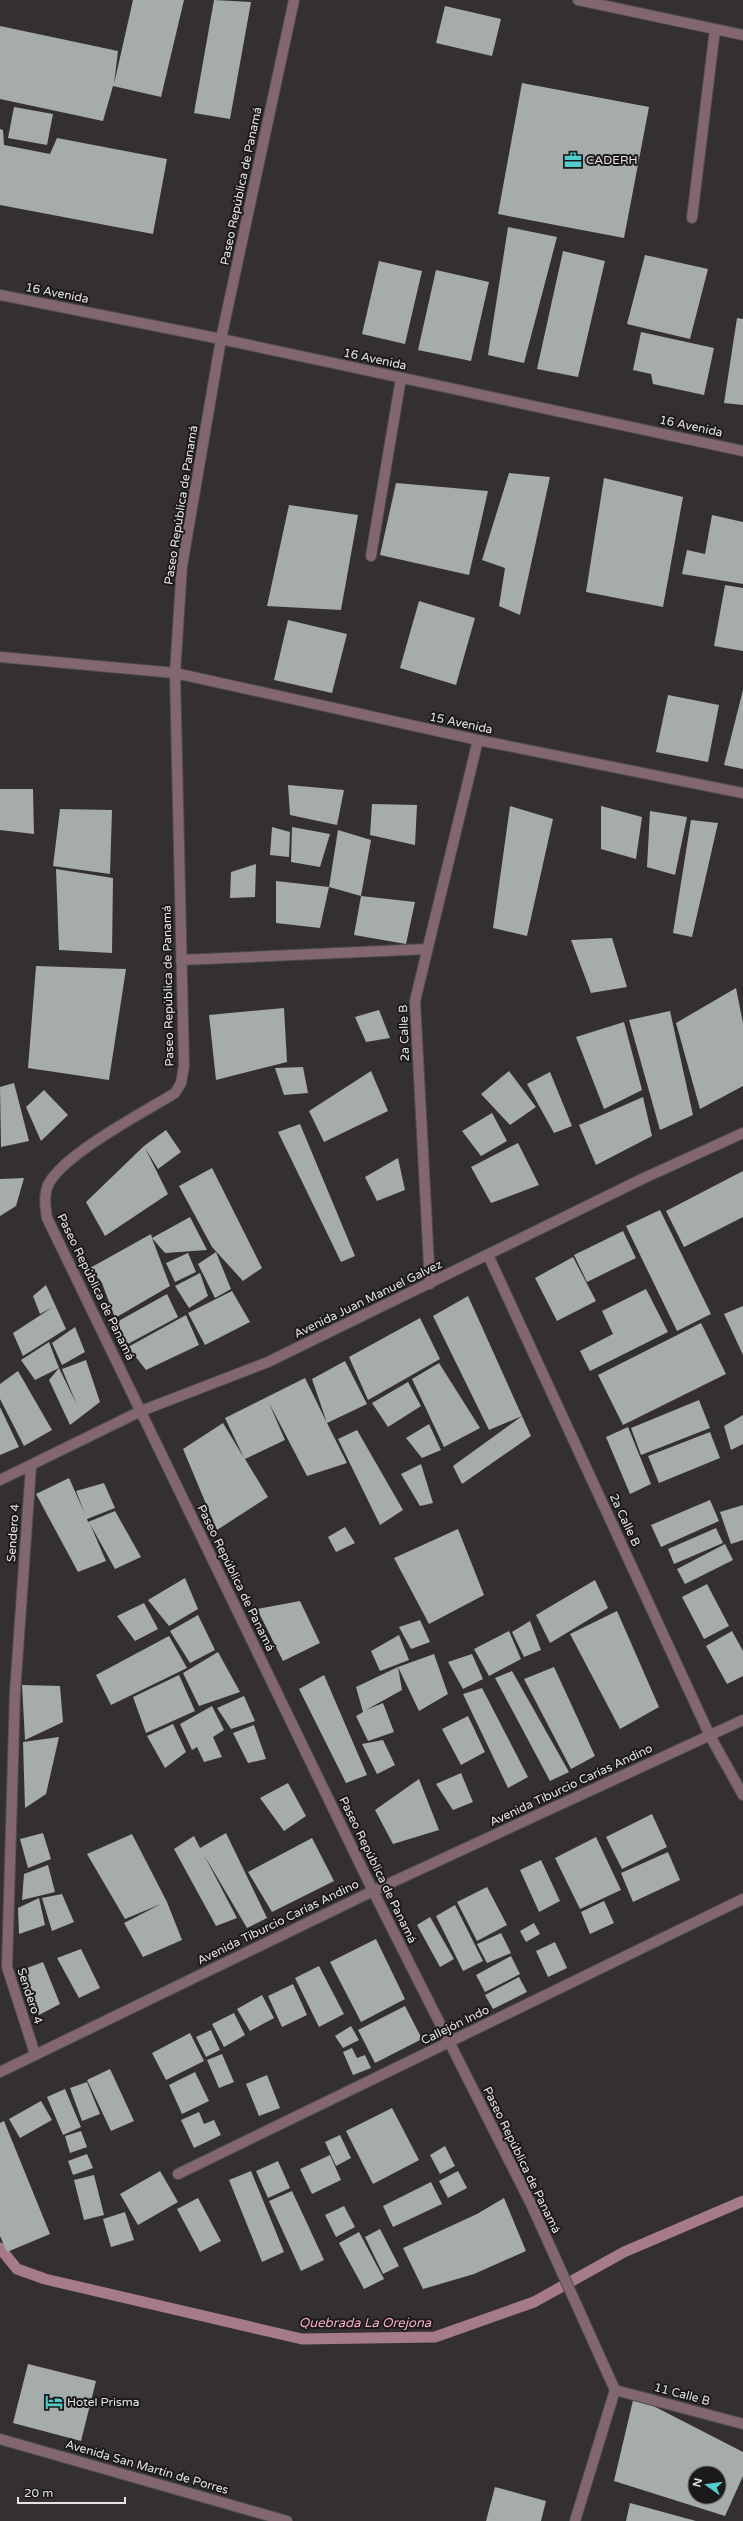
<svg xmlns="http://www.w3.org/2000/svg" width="743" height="2521" viewBox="0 0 743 2521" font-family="'Varela Round',sans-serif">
	<rect width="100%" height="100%" fill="#343031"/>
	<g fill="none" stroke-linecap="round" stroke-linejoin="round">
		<path stroke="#a57a89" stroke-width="11" d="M 0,2248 L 17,2269 L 45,2279 L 302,2339 L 435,2337 L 534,2302 L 624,2252 L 743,2201"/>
	</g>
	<path fill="#a6abab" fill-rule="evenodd" d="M 133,0 L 184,0 L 161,97 L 113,86 L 103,121 L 0,99 L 0,26 L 118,51 L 114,84 Z
		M 214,0 L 251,2 L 230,119 L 194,113 Z
		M 445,6 L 501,19 L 492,56 L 436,43 Z
		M 522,83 L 649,107 L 624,238 L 498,214 Z
		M 14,107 L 53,114 L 47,145 L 8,138 Z
		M 0,129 L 3,130 L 4,145 L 50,154 L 57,138 L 167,159 L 153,234 L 0,205 Z
		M 508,227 L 557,237 L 524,363 L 488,355 Z
		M 563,251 L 605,261 L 578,377 L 537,369 Z
		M 645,255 L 708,269 L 690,339 L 627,324 Z
		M 379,261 L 422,271 L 405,344 L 362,334 Z
		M 436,270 L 489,282 L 471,361 L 418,350 Z
		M 737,318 L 743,319 L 743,405 L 724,403 Z
		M 641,332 L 714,348 L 704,395 L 653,384 L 651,374 L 633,370 Z
		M 509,473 L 550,477 L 520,615 L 499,606 L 505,568 L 482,560 Z
		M 604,478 L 683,497 L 663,607 L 586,592 Z
		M 396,483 L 488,491 L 469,575 L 380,555 Z
		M 289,505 L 358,515 L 341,610 L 267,606 Z
		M 712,515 L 743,522 L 743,584 L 682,574 L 687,550 L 705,554 Z
		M 725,585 L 743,588 L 743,651 L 714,646 Z
		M 419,601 L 475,618 L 456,685 L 400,668 Z
		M 288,620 L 347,634 L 332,693 L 274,680 Z
		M 743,690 L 743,769 L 724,765 Z
		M 668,695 L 719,705 L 708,762 L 656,752 Z
		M 288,785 L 344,790 L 337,825 L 290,815 Z
		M 0,789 L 33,789 L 34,834 L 0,830 Z
		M 372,804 L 417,805 L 415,845 L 370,835 Z
		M 510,806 L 553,819 L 527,936 L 493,928 Z
		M 601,806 L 642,817 L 636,859 L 601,849 Z
		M 60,809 L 112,810 L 110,874 L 53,866 Z
		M 650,811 L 687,817 L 675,875 L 647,867 Z
		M 691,820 L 718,823 L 692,937 L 673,933 Z
		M 272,827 L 290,832 L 289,857 L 270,855 Z
		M 292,827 L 330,834 L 320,867 L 291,862 Z
		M 338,830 L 371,840 L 361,896 L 415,902 L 406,944 L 354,935 L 361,896 L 329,887 Z
		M 256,864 L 255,897 L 230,898 L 231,872 Z
		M 56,869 L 113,878 L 112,953 L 59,950 Z
		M 276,881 L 329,887 L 320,928 L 276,923 Z
		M 612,938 L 627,987 L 591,993 L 571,940 Z
		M 36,966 L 126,969 L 109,1080 L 28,1068 Z
		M 736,988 L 743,1023 L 743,1086 L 700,1109 L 676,1023 Z
		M 284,1008 L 287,1062 L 216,1080 L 209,1015 Z
		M 379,1010 L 390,1038 L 366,1042 L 355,1017 Z
		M 670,1011 L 693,1115 L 660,1130 L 629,1020 Z
		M 624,1022 L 642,1090 L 604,1109 L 576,1037 Z
		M 303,1067 L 308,1093 L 284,1095 L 275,1068 Z
		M 371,1071 L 388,1111 L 324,1142 L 309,1111 Z
		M 509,1071 L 536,1107 L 510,1125 L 481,1094 Z
		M 550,1072 L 572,1126 L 554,1133 L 527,1084 Z
		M 14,1083 L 29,1141 L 1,1147 L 0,1087 Z
		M 44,1090 L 68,1115 L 41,1141 L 26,1107 Z
		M 643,1097 L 652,1136 L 596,1165 L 579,1125 Z
		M 492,1113 L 507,1141 L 481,1156 L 462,1131 Z
		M 300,1124 L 355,1256 L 341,1262 L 278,1132 Z
		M 166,1130 L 181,1152 L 158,1169 L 145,1148 L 168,1194 L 105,1236 L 86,1202 L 144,1146 Z
		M 518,1143 L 539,1185 L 491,1203 L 471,1167 Z
		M 398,1158 L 405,1190 L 377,1201 L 365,1177 Z
		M 212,1168 L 262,1268 L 243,1281 L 212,1247 L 179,1186 Z
		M 743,1171 L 743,1217 L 684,1247 L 666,1211 Z
		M 24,1178 L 16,1206 L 0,1216 L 0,1179 Z
		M 660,1210 L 711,1314 L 677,1331 L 626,1226 Z
		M 190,1217 L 207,1250 L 165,1253 L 152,1238 L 170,1286 L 115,1318 L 102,1283 L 90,1268 L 151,1234 L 152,1238 Z
		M 623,1231 L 636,1258 L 587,1282 L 574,1255 Z
		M 216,1252 L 231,1289 L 215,1298 L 198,1264 Z
		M 188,1253 L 196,1272 L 175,1282 L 166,1263 Z
		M 573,1257 L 596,1301 L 557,1321 L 535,1278 Z
		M 200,1273 L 208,1296 L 189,1308 L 175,1286 Z
		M 46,1285 L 66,1329 L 23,1356 L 13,1333 L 53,1307 L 40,1314 L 33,1296 Z
		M 646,1289 L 668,1332 L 590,1371 L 580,1351 L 613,1334 L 602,1311 Z
		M 232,1291 L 250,1322 L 205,1345 L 188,1313 Z
		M 167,1294 L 178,1317 L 126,1345 L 115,1323 Z
		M 468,1296 L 522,1416 L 489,1430 L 433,1316 Z
		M 743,1306 L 743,1355 L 724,1314 Z
		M 186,1315 L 199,1345 L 146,1370 L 128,1347 Z
		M 420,1318 L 440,1359 L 368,1400 L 349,1357 Z
		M 701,1323 L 726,1374 L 623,1425 L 598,1375 Z
		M 75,1327 L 85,1352 L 62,1365 L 52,1343 Z
		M 49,1342 L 59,1368 L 35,1380 L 21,1360 Z
		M 86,1360 L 100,1402 L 70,1425 L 49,1380 L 59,1368 L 77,1405 L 62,1369 Z
		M 345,1361 L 367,1404 L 327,1423 L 347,1463 L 307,1476 L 269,1403 L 285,1440 L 245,1459 L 268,1497 L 217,1530 L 183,1449 L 223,1423 L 244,1458 L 225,1418 L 305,1378 L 327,1423 L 312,1379 Z
		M 439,1363 L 480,1428 L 444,1447 L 412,1379 Z
		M 18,1371 L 52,1430 L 24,1446 L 0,1399 L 0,1384 Z
		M 408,1382 L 421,1406 L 388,1427 L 372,1403 Z
		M 699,1400 L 710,1428 L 641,1455 L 631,1428 Z
		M 0,1407 L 19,1447 L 0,1455 Z
		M 743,1415 L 743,1444 L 731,1450 L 724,1426 Z
		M 522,1416 L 531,1436 L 462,1484 L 453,1466 Z
		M 429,1424 L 441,1450 L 422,1458 L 406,1438 Z
		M 628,1427 L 651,1484 L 630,1494 L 606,1437 Z
		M 357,1430 L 403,1510 L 380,1525 L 338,1439 Z
		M 710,1432 L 720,1458 L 659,1483 L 648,1456 Z
		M 421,1464 L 433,1503 L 420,1506 L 401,1474 Z
		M 69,1478 L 85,1514 L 76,1491 L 104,1483 L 115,1508 L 87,1519 L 88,1522 L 115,1511 L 141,1557 L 115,1569 L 90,1524 L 106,1561 L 78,1572 L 36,1494 Z
		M 710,1500 L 719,1521 L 661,1547 L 651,1525 Z
		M 743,1505 L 743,1540 L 731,1544 L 720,1512 Z
		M 345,1527 L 355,1543 L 336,1552 L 328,1537 Z
		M 716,1528 L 723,1543 L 674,1564 L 668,1549 Z
		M 458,1529 L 484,1595 L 429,1624 L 394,1558 Z
		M 725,1544 L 733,1560 L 685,1584 L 677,1569 Z
		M 185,1578 L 198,1609 L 169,1626 L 148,1600 Z
		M 595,1580 L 608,1608 L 550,1643 L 536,1615 Z
		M 707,1584 L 729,1626 L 704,1639 L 682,1597 Z
		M 300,1601 L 320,1643 L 283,1661 L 257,1609 Z
		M 144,1603 L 158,1629 L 135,1641 L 117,1616 Z
		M 617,1611 L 659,1707 L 620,1729 L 570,1634 Z
		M 198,1615 L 215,1650 L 190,1663 L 170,1631 Z
		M 420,1620 L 430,1642 L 411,1649 L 399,1627 Z
		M 530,1621 L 541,1650 L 524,1657 L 512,1632 Z
		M 509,1631 L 521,1659 L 489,1676 L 474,1649 Z
		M 732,1631 L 743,1651 L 743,1676 L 727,1684 L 706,1646 Z
		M 399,1635 L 409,1660 L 380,1671 L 371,1651 Z
		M 169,1636 L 187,1668 L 111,1705 L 96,1675 Z
		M 218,1652 L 240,1692 L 199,1706 L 183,1673 Z
		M 434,1654 L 448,1694 L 419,1711 L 398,1667 L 402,1690 L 366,1710 L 383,1703 L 394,1732 L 368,1741 L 356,1716 L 363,1712 L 356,1687 L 398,1667 Z
		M 472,1654 L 483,1679 L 463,1689 L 448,1662 Z
		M 554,1667 L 595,1756 L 571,1769 L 524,1679 Z
		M 512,1671 L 569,1772 L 550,1781 L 495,1678 Z
		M 179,1675 L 195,1711 L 146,1733 L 133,1697 Z
		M 324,1675 L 367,1775 L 346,1783 L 299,1689 Z
		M 22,1685 L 60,1686 L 63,1722 L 25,1740 Z
		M 482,1688 L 528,1777 L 508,1788 L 463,1694 Z
		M 244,1696 L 255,1721 L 231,1729 L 217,1708 Z
		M 212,1706 L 224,1730 L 213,1737 L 222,1757 L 204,1762 L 197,1747 L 192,1750 L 180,1724 Z
		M 468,1716 L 485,1752 L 461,1765 L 442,1729 Z
		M 173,1724 L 186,1752 L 165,1768 L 147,1736 Z
		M 254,1725 L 266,1759 L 248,1763 L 233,1733 Z
		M 59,1737 L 46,1794 L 25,1808 L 23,1742 Z
		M 383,1740 L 395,1765 L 377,1774 L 362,1744 Z
		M 461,1773 L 473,1802 L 453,1810 L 436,1784 Z
		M 419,1779 L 439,1830 L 393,1844 L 375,1810 Z
		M 288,1783 L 306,1816 L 284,1831 L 260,1798 Z
		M 652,1814 L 667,1847 L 622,1869 L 606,1837 Z
		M 43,1833 L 51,1859 L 28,1868 L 20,1839 Z
		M 226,1833 L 267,1918 L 247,1928 L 204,1855 L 237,1918 L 216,1926 L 174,1849 L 194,1836 L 200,1848 Z
		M 132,1834 L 167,1902 L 182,1940 L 143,1957 L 124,1923 L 161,1904 L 125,1919 L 87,1854 Z
		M 596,1837 L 621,1890 L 580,1909 L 555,1858 Z
		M 312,1838 L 334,1881 L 272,1912 L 248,1872 Z
		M 668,1852 L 680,1880 L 633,1902 L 621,1873 Z
		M 541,1860 L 560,1901 L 539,1912 L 520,1870 Z
		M 48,1865 L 55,1892 L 22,1900 L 24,1874 Z
		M 487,1887 L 507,1925 L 477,1941 L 457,1902 Z
		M 62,1894 L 74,1922 L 52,1931 L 42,1898 Z
		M 39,1898 L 45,1925 L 19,1934 L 18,1908 Z
		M 604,1901 L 614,1923 L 590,1934 L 581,1912 Z
		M 455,1905 L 483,1961 L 463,1971 L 436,1916 Z
		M 430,1917 L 454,1959 L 440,1967 L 417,1925 Z
		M 534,1923 L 540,1934 L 526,1942 L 520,1931 Z
		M 501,1933 L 511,1953 L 487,1963 L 477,1944 Z
		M 376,1939 L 405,1999 L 361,2022 L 330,1962 Z
		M 555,1942 L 567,1968 L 548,1977 L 536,1951 Z
		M 81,1949 L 100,1988 L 79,1998 L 57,1958 Z
		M 511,1956 L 520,1974 L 485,1992 L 476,1975 Z
		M 43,1962 L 60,2004 L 39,2015 L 19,1971 Z
		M 319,1966 L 344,2014 L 319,2027 L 295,1978 Z
		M 519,1977 L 527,1992 L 493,2009 L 485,1995 Z
		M 293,1984 L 307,2015 L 282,2027 L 268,1996 Z
		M 262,1995 L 274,2018 L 250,2031 L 237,2009 Z
		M 405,2006 L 422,2039 L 375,2063 L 358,2030 Z
		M 234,2013 L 245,2035 L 224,2047 L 212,2024 Z
		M 351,2026 L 359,2040 L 343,2048 L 335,2036 Z
		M 211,2030 L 220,2050 L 206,2057 L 196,2037 Z
		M 190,2033 L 204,2061 L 166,2080 L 152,2053 Z
		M 352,2048 L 357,2058 L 365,2055 L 371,2068 L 353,2075 L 343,2052 Z
		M 222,2054 L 234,2082 L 219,2088 L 207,2060 Z
		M 110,2069 L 134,2121 L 111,2131 L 87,2080 Z
		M 195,2072 L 209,2101 L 182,2114 L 169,2085 Z
		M 267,2075 L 280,2108 L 259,2116 L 246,2084 Z
		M 87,2082 L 100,2114 L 82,2121 L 70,2088 Z
		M 65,2089 L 81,2127 L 63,2135 L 47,2097 Z
		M 41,2101 L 52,2120 L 20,2138 L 9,2119 Z
		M 392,2108 L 419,2160 L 373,2184 L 346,2131 Z
		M 199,2112 L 204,2124 L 214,2120 L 221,2135 L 194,2148 L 181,2120 Z
		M 4,2121 L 50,2234 L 7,2252 L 0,2236 L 0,2123 Z
		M 81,2131 L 87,2147 L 70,2153 L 65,2136 Z
		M 340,2135 L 351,2158 L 336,2166 L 325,2142 Z
		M 445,2146 L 455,2166 L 440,2174 L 430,2155 Z
		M 87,2154 L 93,2168 L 73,2175 L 68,2161 Z
		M 330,2155 L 341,2180 L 312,2194 L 300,2169 Z
		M 278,2161 L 290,2188 L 268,2198 L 256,2171 Z
		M 160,2171 L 178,2202 L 138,2225 L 120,2194 Z
		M 251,2171 L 284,2252 L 262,2262 L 229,2180 Z
		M 458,2171 L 467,2188 L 448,2198 L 439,2181 Z
		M 94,2175 L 104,2215 L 84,2220 L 74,2180 Z
		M 431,2182 L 442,2204 L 393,2227 L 383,2206 Z
		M 292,2191 L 324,2260 L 301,2271 L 269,2201 Z
		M 198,2198 L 221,2241 L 200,2252 L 177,2209 Z
		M 504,2198 L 526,2251 L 474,2274 L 423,2289 L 403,2248 L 477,2214 Z
		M 344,2206 L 355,2227 L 336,2237 L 325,2215 Z
		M 125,2212 L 134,2240 L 111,2247 L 103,2219 Z
		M 380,2229 L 399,2266 L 383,2274 L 365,2237 Z
		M 359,2232 L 384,2279 L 364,2289 L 339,2243 Z
		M 28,2364 L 96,2381 L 81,2441 L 13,2423 Z
		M 634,2396 L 743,2452 L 743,2476 L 725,2516 L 614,2481 ZM 695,2473 L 719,2473 L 719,2497 L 695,2497 Z
		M 495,2487 L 546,2501 L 541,2521 L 486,2521 Z
		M 630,2503 L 696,2521 L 626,2521 Z"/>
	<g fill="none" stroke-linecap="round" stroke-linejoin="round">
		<g stroke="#504d4d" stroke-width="12">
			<path id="minor" d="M 294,0 L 221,339 L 182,566 L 175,673 L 184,1066 L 181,1083 L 175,1093 C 144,1112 70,1151 51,1180 C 43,1191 45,1205 47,1218 L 373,1891 L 531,2204 L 615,2390 L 575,2521
				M 578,0 L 743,35
				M 692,218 L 715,29
				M 0,295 L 221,339 L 743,451
				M 371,556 L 401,378
				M 0,657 L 175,673 L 478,740 L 743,793
				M 181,960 L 427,949
				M 488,1255 L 710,1736 L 743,1795
				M 430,1284 L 415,1001 L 478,740
				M 31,1466 L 15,1692 L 7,1967 L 35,2054
				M 0,1480 L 141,1411 L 268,1362 L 642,1179 L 743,1133
				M 0,2072 L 373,1891 L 743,1720
				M 178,2174 L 743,1899
				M 615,2390 L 743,2424
				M 0,2439 L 287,2521"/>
		</g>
		<use href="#minor" stroke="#836770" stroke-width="10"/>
	</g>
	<defs>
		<g id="office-bare" transform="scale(1.38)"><path d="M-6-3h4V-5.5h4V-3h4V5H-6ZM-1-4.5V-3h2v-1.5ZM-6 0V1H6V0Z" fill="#53cdcb" stroke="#1b1919" stroke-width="2.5" paint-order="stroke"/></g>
		<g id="hotel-bare" transform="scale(1.38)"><path d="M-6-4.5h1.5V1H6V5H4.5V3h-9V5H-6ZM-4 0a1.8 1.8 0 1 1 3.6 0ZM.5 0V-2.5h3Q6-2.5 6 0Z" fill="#53cdcb" stroke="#1b1919" stroke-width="2.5" paint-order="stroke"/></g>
	</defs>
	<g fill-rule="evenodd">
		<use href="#office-bare" x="573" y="160"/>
		<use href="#hotel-bare" x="54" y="2402"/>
	</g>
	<g text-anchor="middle" stroke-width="4" stroke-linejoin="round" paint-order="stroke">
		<g font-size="12" fill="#e6e3e3" stroke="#1b1919" text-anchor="start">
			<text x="586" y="164">CADERH</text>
			<text x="67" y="2406">Hotel Prisma</text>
		</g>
		<g font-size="12" fill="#e6e3e3" stroke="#1b1919">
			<text transform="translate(241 186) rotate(-78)" y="4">Paseo República de Panamá</text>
			<text transform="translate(57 293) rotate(11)" y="4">16 Avenida</text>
			<text transform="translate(375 359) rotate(12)" y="4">16 Avenida</text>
			<text transform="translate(691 426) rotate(12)" y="4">16 Avenida</text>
			<text transform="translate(181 505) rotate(-81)" y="4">Paseo República de Panamá</text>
			<text transform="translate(461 723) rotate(12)" y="4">15 Avenida</text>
			<text transform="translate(168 986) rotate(-91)" y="4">Paseo República de Panamá</text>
			<text transform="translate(404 1033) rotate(-92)" y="4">2a Calle B</text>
			<text transform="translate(96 1287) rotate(64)" y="4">Paseo República de Panamá</text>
			<text transform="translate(368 1299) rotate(-26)" y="4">Avenida Juan Manuel Galvez</text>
			<text transform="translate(625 1520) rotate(65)" y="4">2a Calle B</text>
			<text transform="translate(13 1533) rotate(-86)" y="4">Sendero 4</text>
			<text transform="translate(236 1578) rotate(64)" y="4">Paseo República de Panamá</text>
			<text transform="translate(571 1785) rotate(-25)" y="4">Avenida Tiburcio Carías Andino</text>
			<text transform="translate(378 1870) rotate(64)" y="4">Paseo República de Panamá</text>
			<text transform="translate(278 1922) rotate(-26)" y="4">Avenida Tiburcio Carías Andino</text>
			<text transform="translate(30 1996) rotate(72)" y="4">Sendero 4</text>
			<text transform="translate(455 2025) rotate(-26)" y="4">Callejón Indo</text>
			<text transform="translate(522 2160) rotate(64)" y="4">Paseo República de Panamá</text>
			<text transform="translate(682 2394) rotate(15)" y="4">11 Calle B</text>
			<text transform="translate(147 2467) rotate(16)" y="4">Avenida San Martín de Porres</text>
		</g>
		<g font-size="13" font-style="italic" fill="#f5abc3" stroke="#1b1919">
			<text x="365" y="2327">Quebrada La Orejona</text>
		</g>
	</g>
	<g transform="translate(707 2485) rotate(284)"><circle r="19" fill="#1b1919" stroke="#6c6a6a"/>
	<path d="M0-3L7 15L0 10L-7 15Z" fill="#53cdcb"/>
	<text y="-6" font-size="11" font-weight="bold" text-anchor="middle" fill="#e6e3e3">N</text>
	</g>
	<path d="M18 2497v6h107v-6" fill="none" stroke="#e6e3e3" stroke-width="2"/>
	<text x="24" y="2497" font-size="12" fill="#e6e3e3" stroke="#1b1919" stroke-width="3" paint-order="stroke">20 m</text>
</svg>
